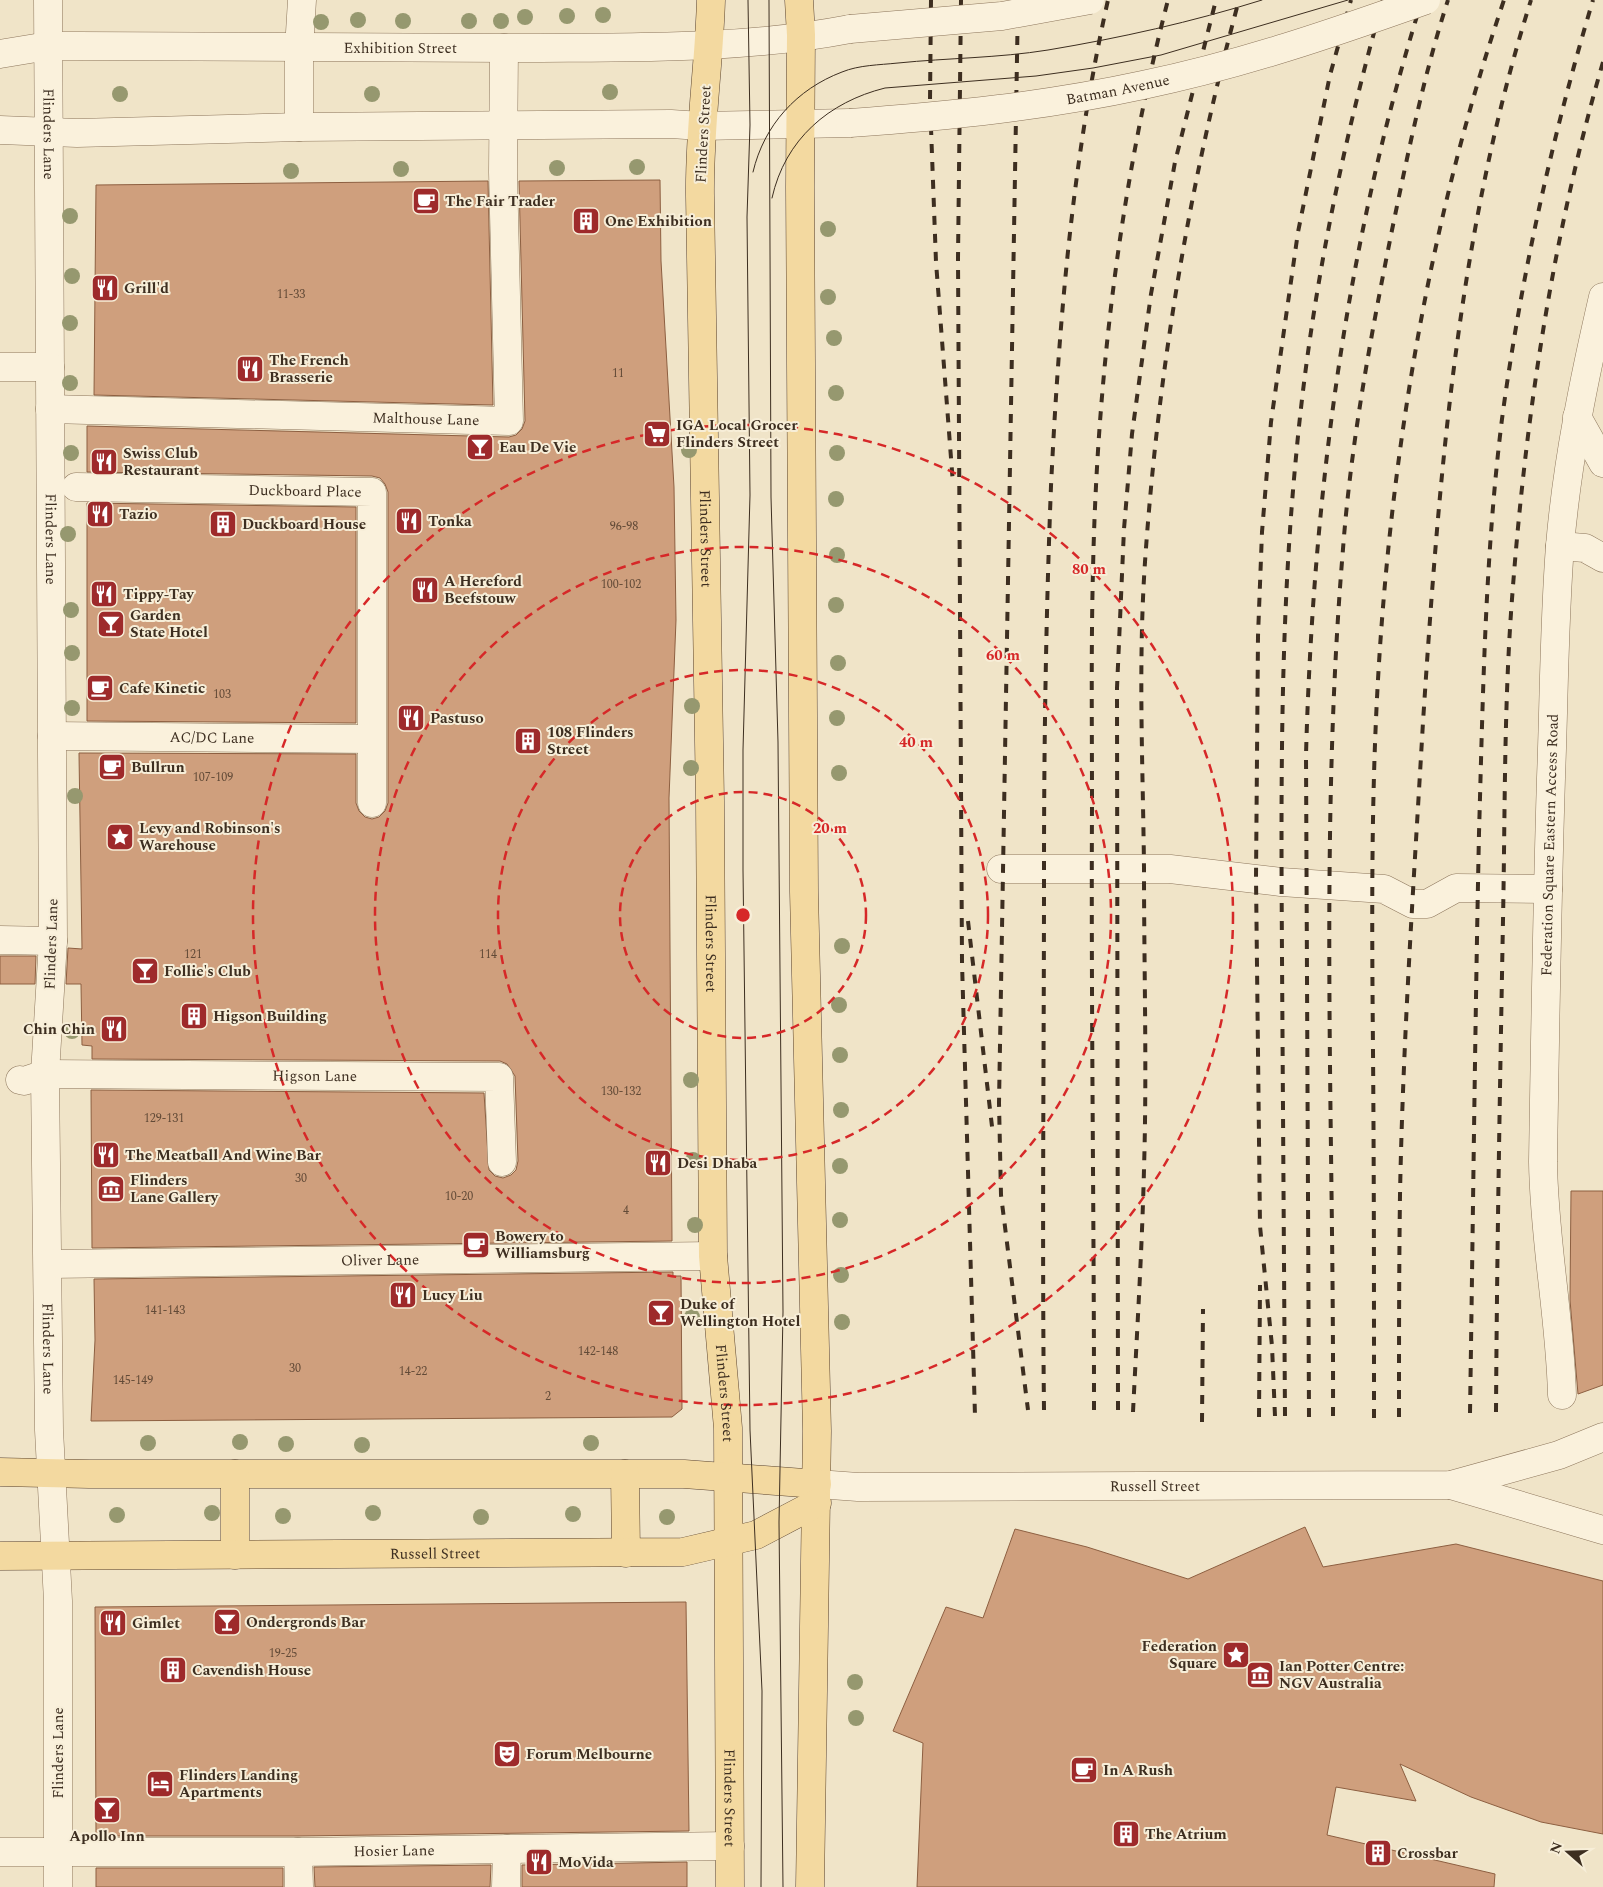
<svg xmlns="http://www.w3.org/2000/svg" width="1603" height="1887" viewBox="0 0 1603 1887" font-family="Spectral,serif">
	<rect width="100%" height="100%" fill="#f0e4c8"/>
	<path fill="#cf9f7d" stroke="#8d5f41" d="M 660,180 L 661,261 L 674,487 L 676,620 L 669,798 L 672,1241 L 92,1248 L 91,1090 L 484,1093 L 489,1170 L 495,1176 L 503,1178 L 511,1175 L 516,1170 L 518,1161 L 515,1076 L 507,1064 L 500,1061 L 92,1059 L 92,1046 L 82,1045 L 81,984 L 66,984 L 68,948 L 82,949 L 79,753 L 356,754 L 356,803 L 359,811 L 365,817 L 372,819 L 379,817 L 385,811 L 388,803 L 388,492 L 385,484 L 380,478 L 372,476 L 87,472 L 87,426 L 509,437 L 516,435 L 522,429 L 525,421 L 519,181 Z
		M 488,181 L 493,405 L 94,395 L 96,185 Z
		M 87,503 L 356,507 L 356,723 L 87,721 Z
		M 0,956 L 36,956 L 35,984 L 0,984 Z
		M 1571,1191 L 1603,1191 L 1603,1385 L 1578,1394 L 1570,1300 Z
		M 673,1272 L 673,1276 L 681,1276 L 682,1409 L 672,1417 L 91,1421 L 95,1340 L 94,1279 Z
		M 1305,1527 L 1323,1567 L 1456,1544 L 1603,1581 L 1603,1834 L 1541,1822 L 1471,1797 L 1400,1764 L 1416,1801 L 1336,1787 L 1327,1835 L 1495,1874 L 1494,1887 L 917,1887 L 923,1743 L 893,1731 L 946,1607 L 983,1618 L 1015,1529 L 1087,1547 L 1188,1579 Z
		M 686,1602 L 689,1831 L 298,1836 L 96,1836 L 95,1607 Z
		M 687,1862 L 687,1887 L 522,1887 L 522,1865 Z
		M 491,1865 L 490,1887 L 315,1887 L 314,1867 Z
		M 96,1868 L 283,1868 L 283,1887 L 96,1887 Z"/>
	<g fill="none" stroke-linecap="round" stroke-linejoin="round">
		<g stroke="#8d765c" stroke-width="29">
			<g id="minor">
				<path id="s1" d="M 48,0 L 53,941 L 45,1074 L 49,1430 L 58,1601 L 58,1887"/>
				<path id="s2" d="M 0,54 L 48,46 L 77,46 C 225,48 373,48 521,48 C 631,47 741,50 850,29"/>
				<path d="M 299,127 L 299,49 L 302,0"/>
				<path d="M 0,130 L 77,133 L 299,127 L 671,124 L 701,126 L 850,123"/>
				<path d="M 0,367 L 50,367"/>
				<path id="s3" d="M 50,409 L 509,421 L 503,172 L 504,48"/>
				<path d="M 1577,417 L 1603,463"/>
				<path id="s4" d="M 76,487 L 372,492 L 372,803"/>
				<path d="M 1560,546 L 1585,548 L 1603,558"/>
				<path id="s5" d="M 52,736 L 371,739"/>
				<path d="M 1001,869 L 1170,869 L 1281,882 L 1384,889 L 1413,904 L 1427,904 L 1456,888 L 1548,889"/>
				<path d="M 0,940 L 53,941"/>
				<path id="s6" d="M 20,1080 L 24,1081 L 45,1074 L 499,1077 L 502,1162"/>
				<path id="s7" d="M 48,1264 L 713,1256"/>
				<path id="s8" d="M 1562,1395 C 1560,1317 1544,1240 1543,1162 C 1545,1034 1547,906 1551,778 C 1554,701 1554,623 1560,546 C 1567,462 1584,379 1603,297"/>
				<path id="s9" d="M 817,1484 L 858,1487 L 1451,1485 L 1559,1455 L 1603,1437"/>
				<path d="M 1451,1485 L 1603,1530"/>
				<path id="s10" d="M 0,1852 L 298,1852 L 730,1846"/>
				<path d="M 298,1852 L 299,1887"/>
				<path d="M 506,1887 L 507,1849"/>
			</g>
		</g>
		<g stroke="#5b4430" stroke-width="29">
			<g id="major">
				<path id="s11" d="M 711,0 C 709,66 699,130 700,196 L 710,801 L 713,1256 L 728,1428 L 730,1887"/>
				<path d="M 799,0 L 801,35 L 800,187 L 804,892 L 817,1431 L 810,1887"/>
				<path d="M 0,1472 L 89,1474 L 684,1474 L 817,1484"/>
				<path d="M 235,1474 L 235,1555"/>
				<path d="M 625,1474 L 626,1553"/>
				<path id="s12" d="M 0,1556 L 683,1552 L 756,1535 L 817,1503"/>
			</g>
		</g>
		<use href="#minor" stroke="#faf1dc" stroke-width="28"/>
		<use href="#major" stroke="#f3d9a0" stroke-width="28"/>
		<path stroke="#3d2e20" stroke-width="1" d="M 748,0 L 750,125 L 747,217 L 750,495 L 743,750 L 743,870 L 750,1430 L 762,1691 L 761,1887
			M 769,0 L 771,497 L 778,742 L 783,1312 L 779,1522 L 783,1887
			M 753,172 C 764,125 797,89 842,72 C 859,65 879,65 898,63 C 947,58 999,58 1048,50 C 1120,38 1192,22 1262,0
			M 772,198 C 785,139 829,102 885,88 L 1036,76 L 1093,68 L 1161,55 L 1348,0"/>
		<path stroke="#3d2e20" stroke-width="4" stroke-dasharray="9 9" stroke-linecap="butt" d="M 931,0 L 930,101 L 936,262 L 953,484
			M 961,0 L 958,258 L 962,962 L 975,1416
			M 1018,0 L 999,1103 L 1001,1195 L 1028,1410
			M 968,921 L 993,1135
			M 1044,1410 C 1042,1230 1044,1050 1044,870 C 1044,742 1046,614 1051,486 C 1059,323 1072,160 1108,0
			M 1094,1410 C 1094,1208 1091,1007 1092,805 C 1092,727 1091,648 1093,570 C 1097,379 1120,185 1168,0
			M 1118,1410 L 1117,688 L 1124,529 L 1132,434 L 1151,294 L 1175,162 L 1216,0
			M 1133,1412 C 1137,1331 1142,1250 1144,1169 C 1147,1069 1144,969 1144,869 C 1143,767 1138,665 1145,562 C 1158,372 1189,184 1239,0
			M 1496,1412 C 1497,1248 1500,1084 1503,920 C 1505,818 1504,715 1511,613 C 1524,427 1551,241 1603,62
			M 1470,1413 C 1473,1220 1475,1026 1479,833 C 1483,695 1485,556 1502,419 C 1521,277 1552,137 1593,0
			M 1275,1416 L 1272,1346 L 1260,1226 L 1256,878 L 1258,636 L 1262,532 L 1271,422 L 1298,232 L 1330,75 L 1351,0
			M 1285,1416 C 1284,1263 1283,1110 1282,957 C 1281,790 1280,623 1296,457 C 1310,302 1341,149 1383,0
			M 1333,1416 C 1334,1128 1319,837 1343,549 C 1351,442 1371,335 1392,230 C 1408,153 1424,74 1448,0
			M 1259,1417 L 1260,1285
			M 1309,1417 L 1306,755 C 1313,500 1345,244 1422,0
			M 1399,1417 C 1399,1343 1399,1269 1400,1195 C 1403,1037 1414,879 1423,722 C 1439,478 1457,234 1531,0
			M 1374,1418 C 1374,1295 1374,1173 1373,1051 C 1372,933 1371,816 1377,698 C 1389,463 1428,224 1504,0
			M 1202,1422 L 1203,1309"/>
		<g stroke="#8d765c" stroke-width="29" stroke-linecap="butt">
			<g id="minor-bridge">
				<path d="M 850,29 L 1002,16 L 1090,0"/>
				<path id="s13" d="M 850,123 C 949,116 1046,106 1143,85 C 1240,65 1333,33 1426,0"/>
			</g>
		</g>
		<use href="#minor-bridge" stroke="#faf1dc" stroke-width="28"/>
	</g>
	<g fill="#96986f">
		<circle cx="603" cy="15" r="8"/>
		<circle cx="567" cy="16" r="8"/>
		<circle cx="525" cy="17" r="8"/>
		<circle cx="358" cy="20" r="8"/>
		<circle cx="403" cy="21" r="8"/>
		<circle cx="469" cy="21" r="8"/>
		<circle cx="501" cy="21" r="8"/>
		<circle cx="321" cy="22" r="8"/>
		<circle cx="610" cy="92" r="8"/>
		<circle cx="120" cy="94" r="8"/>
		<circle cx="372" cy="94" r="8"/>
		<circle cx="637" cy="167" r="8"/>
		<circle cx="557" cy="168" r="8"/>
		<circle cx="401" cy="169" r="8"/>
		<circle cx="291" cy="171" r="8"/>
		<circle cx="70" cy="216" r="8"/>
		<circle cx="828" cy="229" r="8"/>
		<circle cx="72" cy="276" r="8"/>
		<circle cx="828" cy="297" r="8"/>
		<circle cx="70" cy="323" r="8"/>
		<circle cx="834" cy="338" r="8"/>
		<circle cx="70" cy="383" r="8"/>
		<circle cx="836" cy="393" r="8"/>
		<circle cx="689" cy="450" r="8"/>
		<circle cx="71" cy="453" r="8"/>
		<circle cx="837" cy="453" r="8"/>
		<circle cx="836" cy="499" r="8"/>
		<circle cx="68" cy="534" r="8"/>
		<circle cx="837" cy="555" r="8"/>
		<circle cx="836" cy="605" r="8"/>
		<circle cx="71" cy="610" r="8"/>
		<circle cx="72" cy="653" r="8"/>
		<circle cx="838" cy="663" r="8"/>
		<circle cx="692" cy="706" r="8"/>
		<circle cx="72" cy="708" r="8"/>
		<circle cx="837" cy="718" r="8"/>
		<circle cx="691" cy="768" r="8"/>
		<circle cx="839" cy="773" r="8"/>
		<circle cx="75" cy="796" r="8"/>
		<circle cx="842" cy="946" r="8"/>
		<circle cx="839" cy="1005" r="8"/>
		<circle cx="72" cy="1031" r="8"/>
		<circle cx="840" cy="1055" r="8"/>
		<circle cx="691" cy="1080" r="8"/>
		<circle cx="841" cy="1110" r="8"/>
		<circle cx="693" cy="1160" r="8"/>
		<circle cx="840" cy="1166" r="8"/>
		<circle cx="840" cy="1220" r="8"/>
		<circle cx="695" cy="1225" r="8"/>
		<circle cx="841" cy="1275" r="8"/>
		<circle cx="692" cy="1317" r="8"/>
		<circle cx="842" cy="1322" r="8"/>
		<circle cx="240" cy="1442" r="8"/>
		<circle cx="148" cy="1443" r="8"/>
		<circle cx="591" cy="1443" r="8"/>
		<circle cx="286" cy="1444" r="8"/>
		<circle cx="362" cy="1445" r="8"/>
		<circle cx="212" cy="1513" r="8"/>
		<circle cx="373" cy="1513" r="8"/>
		<circle cx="573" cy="1514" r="8"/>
		<circle cx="117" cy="1515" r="8"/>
		<circle cx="283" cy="1516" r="8"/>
		<circle cx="481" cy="1517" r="8"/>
		<circle cx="667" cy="1517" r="8"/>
		<circle cx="855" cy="1682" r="8"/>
		<circle cx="856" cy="1718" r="8"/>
	</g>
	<g fill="none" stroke="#d62828" stroke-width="2.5" stroke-dasharray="9 6">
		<circle cx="743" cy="915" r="123"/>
		<circle cx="743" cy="915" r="245"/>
		<circle cx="743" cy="915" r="368"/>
		<circle cx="743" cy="915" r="490"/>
	</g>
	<defs>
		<g id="cafe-square" transform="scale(1.4375)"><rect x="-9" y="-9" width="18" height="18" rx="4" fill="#9e2a2b" stroke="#f7eed8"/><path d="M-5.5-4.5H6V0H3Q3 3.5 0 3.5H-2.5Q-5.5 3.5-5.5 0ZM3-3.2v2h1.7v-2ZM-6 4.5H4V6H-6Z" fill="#fff"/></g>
		<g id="building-square" transform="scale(1.4375)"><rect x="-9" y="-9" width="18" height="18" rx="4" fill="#9e2a2b" stroke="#f7eed8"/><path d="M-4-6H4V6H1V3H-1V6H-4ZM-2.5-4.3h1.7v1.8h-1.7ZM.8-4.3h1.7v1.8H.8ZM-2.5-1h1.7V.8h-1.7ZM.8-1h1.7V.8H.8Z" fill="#fff"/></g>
		<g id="restaurant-square" transform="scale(1.4375)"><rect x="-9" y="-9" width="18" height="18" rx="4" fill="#9e2a2b" stroke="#f7eed8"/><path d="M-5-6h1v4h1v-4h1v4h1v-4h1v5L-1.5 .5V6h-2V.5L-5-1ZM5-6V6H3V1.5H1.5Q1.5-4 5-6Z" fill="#fff"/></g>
		<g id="supermarket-square" transform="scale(1.4375)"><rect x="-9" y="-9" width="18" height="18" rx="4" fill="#9e2a2b" stroke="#f7eed8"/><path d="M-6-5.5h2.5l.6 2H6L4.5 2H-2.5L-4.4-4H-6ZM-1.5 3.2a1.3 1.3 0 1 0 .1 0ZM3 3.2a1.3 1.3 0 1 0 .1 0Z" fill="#fff"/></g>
		<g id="bar-square" transform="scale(1.4375)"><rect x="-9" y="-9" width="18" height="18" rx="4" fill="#9e2a2b" stroke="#f7eed8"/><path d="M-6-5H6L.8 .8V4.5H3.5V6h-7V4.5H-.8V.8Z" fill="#fff"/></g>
		<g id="sight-square" transform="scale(1.4375)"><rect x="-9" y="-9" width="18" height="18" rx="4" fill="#9e2a2b" stroke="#f7eed8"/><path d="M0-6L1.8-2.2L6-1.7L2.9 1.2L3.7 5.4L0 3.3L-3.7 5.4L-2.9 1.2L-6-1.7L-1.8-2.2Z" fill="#fff"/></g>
		<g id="museum-square" transform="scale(1.4375)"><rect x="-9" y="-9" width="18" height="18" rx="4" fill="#9e2a2b" stroke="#f7eed8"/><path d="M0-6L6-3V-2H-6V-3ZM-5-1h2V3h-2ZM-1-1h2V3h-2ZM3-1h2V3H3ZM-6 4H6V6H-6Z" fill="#fff"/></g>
		<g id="theatre-square" transform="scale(1.4375)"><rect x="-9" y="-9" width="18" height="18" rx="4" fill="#9e2a2b" stroke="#f7eed8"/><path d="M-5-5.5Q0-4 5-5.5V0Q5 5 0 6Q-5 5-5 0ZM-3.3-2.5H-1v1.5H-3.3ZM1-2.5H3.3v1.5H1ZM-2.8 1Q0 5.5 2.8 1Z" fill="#fff"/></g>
		<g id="hotel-square" transform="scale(1.4375)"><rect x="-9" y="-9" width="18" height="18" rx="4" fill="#9e2a2b" stroke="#f7eed8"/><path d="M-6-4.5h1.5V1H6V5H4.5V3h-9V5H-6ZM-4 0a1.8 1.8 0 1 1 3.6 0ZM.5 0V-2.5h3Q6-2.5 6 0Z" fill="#fff"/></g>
	</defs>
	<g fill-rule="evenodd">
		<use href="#cafe-square" x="426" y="201"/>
		<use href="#building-square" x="586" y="221"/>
		<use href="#restaurant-square" x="105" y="288"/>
		<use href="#restaurant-square" x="250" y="369"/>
		<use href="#supermarket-square" x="657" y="434"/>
		<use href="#bar-square" x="480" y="447"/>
		<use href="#restaurant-square" x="104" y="462"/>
		<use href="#restaurant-square" x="100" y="514"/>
		<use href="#restaurant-square" x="409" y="521"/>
		<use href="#building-square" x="223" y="524"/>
		<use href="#restaurant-square" x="425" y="590"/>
		<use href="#restaurant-square" x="104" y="594"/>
		<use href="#bar-square" x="111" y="624"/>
		<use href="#cafe-square" x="100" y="688"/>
		<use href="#restaurant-square" x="411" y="718"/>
		<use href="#building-square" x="528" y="741"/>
		<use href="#cafe-square" x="112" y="767"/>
		<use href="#sight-square" x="120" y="837"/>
		<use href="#bar-square" x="145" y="971"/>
		<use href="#building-square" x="194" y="1016"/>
		<use href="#restaurant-square" x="114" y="1029"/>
		<use href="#restaurant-square" x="106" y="1155"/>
		<use href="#restaurant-square" x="658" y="1163"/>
		<use href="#museum-square" x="111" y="1189"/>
		<use href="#cafe-square" x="476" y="1245"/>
		<use href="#restaurant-square" x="403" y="1295"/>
		<use href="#bar-square" x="661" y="1313"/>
		<use href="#bar-square" x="227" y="1622"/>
		<use href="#restaurant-square" x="113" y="1623"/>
		<use href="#sight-square" x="1236" y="1655"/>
		<use href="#building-square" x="173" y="1670"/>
		<use href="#museum-square" x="1260" y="1675"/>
		<use href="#theatre-square" x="507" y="1754"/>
		<use href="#cafe-square" x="1084" y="1770"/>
		<use href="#hotel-square" x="160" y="1784"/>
		<use href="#bar-square" x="107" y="1810"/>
		<use href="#building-square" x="1126" y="1834"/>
		<use href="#building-square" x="1378" y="1853"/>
		<use href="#restaurant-square" x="539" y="1862"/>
	</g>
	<g text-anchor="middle" stroke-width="4" stroke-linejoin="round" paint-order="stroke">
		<g font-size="12" fill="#624a37">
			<text x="291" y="298">11-33</text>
			<text x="618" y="377">11</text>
			<text x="624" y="530">96-98</text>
			<text x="621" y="588">100-102</text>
			<text x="222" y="698">103</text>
			<text x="213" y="781">107-109</text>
			<text x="193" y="958">121</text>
			<text x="488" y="958">114</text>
			<text x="621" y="1095">130-132</text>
			<text x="164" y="1122">129-131</text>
			<text x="301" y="1182">30</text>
			<text x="459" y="1200">10-20</text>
			<text x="626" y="1214">4</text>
			<text x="165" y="1314">141-143</text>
			<text x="598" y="1355">142-148</text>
			<text x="295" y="1372">30</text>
			<text x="413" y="1375">14-22</text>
			<text x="133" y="1384">145-149</text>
			<text x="548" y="1400">2</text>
			<text x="283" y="1657">19-25</text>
		</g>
		<g font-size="15" fill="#3d2e20" stroke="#f7eed8">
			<text dy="5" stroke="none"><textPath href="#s2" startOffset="401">Exhibition Street</textPath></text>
			<text dy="5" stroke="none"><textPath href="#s13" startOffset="270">Batman Avenue</textPath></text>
			<text dy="5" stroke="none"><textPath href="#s1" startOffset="134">Flinders Lane</textPath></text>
			<text transform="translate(703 134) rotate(-87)" y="5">Flinders Street</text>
			<text dy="5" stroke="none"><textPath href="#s3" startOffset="376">Malthouse Lane</textPath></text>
			<text dy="5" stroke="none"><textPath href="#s4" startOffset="229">Duckboard Place</textPath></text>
			<text dy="5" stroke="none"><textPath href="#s1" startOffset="539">Flinders Lane</textPath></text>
			<text dy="5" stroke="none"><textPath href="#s11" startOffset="539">Flinders Street</textPath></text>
			<text dy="5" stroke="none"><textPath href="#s5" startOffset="160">AC/DC Lane</textPath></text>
			<text dy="5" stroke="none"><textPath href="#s8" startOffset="551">Federation Square Eastern Access Road</textPath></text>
			<text transform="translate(51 944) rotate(-88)" y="5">Flinders Lane</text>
			<text dy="5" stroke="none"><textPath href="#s11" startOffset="944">Flinders Street</textPath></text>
			<text dy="5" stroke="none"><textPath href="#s6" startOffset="296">Higson Lane</textPath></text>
			<text dy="5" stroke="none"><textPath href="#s7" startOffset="332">Oliver Lane</textPath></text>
			<text dy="5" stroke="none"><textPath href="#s1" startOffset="1349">Flinders Lane</textPath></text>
			<text dy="5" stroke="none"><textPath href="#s11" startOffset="1394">Flinders Street</textPath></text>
			<text dy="5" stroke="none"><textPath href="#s9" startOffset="338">Russell Street</textPath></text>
			<text dy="5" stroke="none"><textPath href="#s12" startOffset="435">Russell Street</textPath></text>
			<text transform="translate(58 1753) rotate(-90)" y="5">Flinders Lane</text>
			<text dy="5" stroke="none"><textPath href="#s11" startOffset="1799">Flinders Street</textPath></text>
			<text dy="5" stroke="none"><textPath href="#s10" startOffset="394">Hosier Lane</textPath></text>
		</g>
		<g font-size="15" font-weight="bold" fill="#3d2e20" stroke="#f7eed8" text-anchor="start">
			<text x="445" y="206">The Fair Trader</text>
			<text x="605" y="226">One Exhibition</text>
			<text x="124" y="293">Grill'd</text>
			<text x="269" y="365">The French<tspan x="269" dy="17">Brasserie</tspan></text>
			<text x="676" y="430">IGA Local Grocer<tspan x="676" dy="17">Flinders Street</tspan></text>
			<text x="499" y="452">Eau De Vie</text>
			<text x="123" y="458">Swiss Club<tspan x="123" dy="17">Restaurant</tspan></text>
			<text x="119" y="519">Tazio</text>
			<text x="428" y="526">Tonka</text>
			<text x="242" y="529">Duckboard House</text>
			<text x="444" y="586">A Hereford<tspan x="444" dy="17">Beefstouw</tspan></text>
			<text x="123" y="599">Tippy-Tay</text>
			<text x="130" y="620">Garden<tspan x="130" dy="17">State Hotel</tspan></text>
			<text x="119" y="693">Cafe Kinetic</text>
			<text x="430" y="723">Pastuso</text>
			<text x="547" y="737">108 Flinders<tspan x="547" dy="17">Street</tspan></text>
			<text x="131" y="772">Bullrun</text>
			<text x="139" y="833">Levy and Robinson's<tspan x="139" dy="17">Warehouse</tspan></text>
			<text x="164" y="976">Follie's Club</text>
			<text x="213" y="1021">Higson Building</text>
			<text x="95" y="1034" text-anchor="end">Chin Chin</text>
			<text x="125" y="1160">The Meatball And Wine Bar</text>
			<text x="677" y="1168">Desi Dhaba</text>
			<text x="130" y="1185">Flinders<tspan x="130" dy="17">Lane Gallery</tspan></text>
			<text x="495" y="1241">Bowery to<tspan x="495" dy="17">Williamsburg</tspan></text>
			<text x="422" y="1300">Lucy Liu</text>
			<text x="680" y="1309">Duke of<tspan x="680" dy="17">Wellington Hotel</tspan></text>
			<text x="246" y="1627">Ondergronds Bar</text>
			<text x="132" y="1628">Gimlet</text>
			<text x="1217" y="1651" text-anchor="end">Federation<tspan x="1217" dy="17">Square</tspan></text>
			<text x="1279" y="1671">Ian Potter Centre:<tspan x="1279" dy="17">NGV Australia</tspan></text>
			<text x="192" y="1675">Cavendish House</text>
			<text x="526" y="1759">Forum Melbourne</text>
			<text x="1103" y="1775">In A Rush</text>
			<text x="179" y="1780">Flinders Landing<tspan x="179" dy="17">Apartments</tspan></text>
			<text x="1145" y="1839">The Atrium</text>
			<text x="107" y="1841" text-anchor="middle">Apollo Inn</text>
			<text x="1397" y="1858">Crossbar</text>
			<text x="558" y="1867">MoVida</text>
		</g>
	</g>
	<circle cx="743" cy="915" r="8" fill="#d62828" stroke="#f7eed8" stroke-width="2.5"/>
	<g font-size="15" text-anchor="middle" font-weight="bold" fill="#d62828" stroke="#f7eed8" stroke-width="4" stroke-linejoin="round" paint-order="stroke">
		<text x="1089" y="574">80 m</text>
		<text x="1003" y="660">60 m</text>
		<text x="916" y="747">40 m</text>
		<text x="830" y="833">20 m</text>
	</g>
	<g transform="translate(1568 1852) rotate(290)" stroke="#f7eed8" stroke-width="4" paint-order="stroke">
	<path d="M0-4L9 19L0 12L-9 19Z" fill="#3d2e20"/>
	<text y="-8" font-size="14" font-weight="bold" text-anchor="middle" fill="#3d2e20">N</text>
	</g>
</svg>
